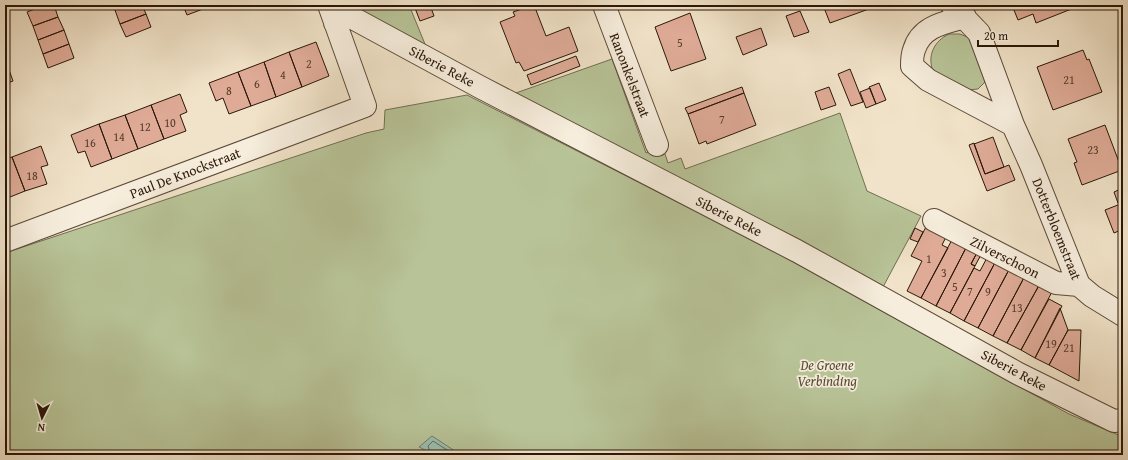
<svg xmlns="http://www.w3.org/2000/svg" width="1128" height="460" viewBox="0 0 1128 460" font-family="'Gentium Book Plus',serif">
	<rect width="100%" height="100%" fill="#f1e3c9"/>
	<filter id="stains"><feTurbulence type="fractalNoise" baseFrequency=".005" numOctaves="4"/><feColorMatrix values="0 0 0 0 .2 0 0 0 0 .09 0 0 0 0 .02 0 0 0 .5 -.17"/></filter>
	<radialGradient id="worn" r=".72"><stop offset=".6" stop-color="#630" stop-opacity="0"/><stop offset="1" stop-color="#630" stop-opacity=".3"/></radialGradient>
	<path fill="#b8c498" stroke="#716e50" d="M 350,5 L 409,5 L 427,49 L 363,14 Z
		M 949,34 L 960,34 L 972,39 L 986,81 L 978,89 L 967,90 L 933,71 C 927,56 934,41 949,34 Z
		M 612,59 L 646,153 L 663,148 L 668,163 L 681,158 L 685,169 L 840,113 L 867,191 L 921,216 L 883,287 L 513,94 Z
		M 467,95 L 768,248 L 1069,414 L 1123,437 L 1123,455 L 5,455 L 5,253 L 366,133 L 384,129 L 385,110 Z"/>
	<path fill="#9cbfb0" stroke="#6e7c6d" d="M 432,436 L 461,455 L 427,455 L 425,450 L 419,447 Z"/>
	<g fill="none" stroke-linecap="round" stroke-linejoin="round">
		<path stroke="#636b5c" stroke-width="1" d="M 431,455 L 428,446 L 433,441 L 455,455"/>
	</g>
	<path fill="#dfab97" stroke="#2a1708" d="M 45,5 L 54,5 L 58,17 L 33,26 L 27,12 Z
		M 113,5 L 130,5 L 115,10 Z
		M 130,5 L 142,5 L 146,14 L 120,24 L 115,10 Z
		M 183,5 L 210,5 L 211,6 L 187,15 Z
		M 422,5 L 430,5 L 434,16 L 420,21 L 415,8 Z
		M 534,5 L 546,36 L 569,27 L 578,51 L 524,71 L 519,62 L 516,63 L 500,22 L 515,16 L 513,12 Z
		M 823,5 L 880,5 L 830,23 Z
		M 1012,5 L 1079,5 L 1079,6 L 1036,23 L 1033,14 L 1018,20 Z
		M 800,11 L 809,32 L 794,37 L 786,16 Z
		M 690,13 L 706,59 L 671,71 L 655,27 Z
		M 146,14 L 151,27 L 126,37 L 120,24 Z
		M 58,17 L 64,30 L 38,40 L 33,26 Z
		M 761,28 L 767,45 L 743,55 L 736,37 Z
		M 64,30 L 69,44 L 43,54 L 38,40 Z
		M 316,42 L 329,76 L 302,87 L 289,52 Z
		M 69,44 L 74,58 L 48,68 L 43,54 Z
		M 1083,50 L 1087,60 L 1089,59 L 1102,92 L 1053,110 L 1037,67 Z
		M 289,52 L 302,87 L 276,97 L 264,62 Z
		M 576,56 L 580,66 L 531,85 L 527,75 Z
		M 264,62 L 276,97 L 251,106 L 238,72 Z
		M 8,67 L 13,81 L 5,84 L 5,68 Z
		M 850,69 L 863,102 L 851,106 L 838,74 Z
		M 238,72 L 251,106 L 229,114 L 223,98 L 216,101 L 209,83 Z
		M 879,83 L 886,100 L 876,104 L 869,87 Z
		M 742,87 L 744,93 L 688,114 L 685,108 Z
		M 829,87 L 836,105 L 821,110 L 815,92 Z
		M 870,88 L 876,104 L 866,108 L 860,92 Z
		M 744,93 L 756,125 L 707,144 L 706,141 L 699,144 L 688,114 Z
		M 180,94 L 187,112 L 180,115 L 186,131 L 164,139 L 151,105 Z
		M 151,105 L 164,139 L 138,149 L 125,115 Z
		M 125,115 L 138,149 L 112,159 L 99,124 Z
		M 99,124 L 112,159 L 91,167 L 85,151 L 78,153 L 71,135 Z
		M 1105,125 L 1122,170 L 1082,185 L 1074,163 L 1077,162 L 1068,139 Z
		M 993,137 L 1004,167 L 985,174 L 974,144 Z
		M 974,143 L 985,174 L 1009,165 L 1015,180 L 987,191 L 969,145 Z
		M 41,146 L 48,165 L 41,167 L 47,184 L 25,191 L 12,157 Z
		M 12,157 L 25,191 L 5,199 L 5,160 Z
		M 1123,188 L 1123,201 L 1118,203 L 1114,192 Z
		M 1123,203 L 1123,237 L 1121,230 L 1114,233 L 1105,210 Z
		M 929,221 L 949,231 L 942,245 L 948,248 L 921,298 L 907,291 L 922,261 L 911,256 Z
		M 915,228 L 923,232 L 918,242 L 910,239 Z
		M 955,234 L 969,242 L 936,306 L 921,298 Z
		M 969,242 L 980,247 L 971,264 L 975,266 L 950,313 L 936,306 Z
		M 980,247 L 984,249 L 975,266 L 971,264 Z
		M 990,252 L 998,257 L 964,321 L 950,313 L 974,268 L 980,271 Z
		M 998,257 L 1012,264 L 978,328 L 964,321 Z
		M 1012,264 L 1027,272 L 993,336 L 978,328 Z
		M 1027,272 L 1042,280 L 1007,343 L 993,336 Z
		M 1042,280 L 1053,290 L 1021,350 L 1007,343 Z
		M 1049,299 L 1062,306 L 1035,358 L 1021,350 Z
		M 1060,308 L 1068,330 L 1049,365 L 1035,358 Z
		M 1068,330 L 1081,330 L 1079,381 L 1049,365 Z"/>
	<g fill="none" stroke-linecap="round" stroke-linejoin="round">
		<g stroke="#5c4a38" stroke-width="24">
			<path id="minor" d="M 604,5 L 657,145
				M 952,5 L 979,33 L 1013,125 L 1031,165 L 1079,285 L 1092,296 L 1123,315
				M 965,17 C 944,23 921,26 914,50 C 912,55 912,61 912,66 L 928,80 L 1013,125
				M 335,23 L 349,16 L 480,87 L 797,251 L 1017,373 L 1114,421 L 1123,420
				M 934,220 L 1056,283 L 1079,285
				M 5,241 L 365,106 L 329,5"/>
		</g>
		<use href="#minor" stroke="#f6eddc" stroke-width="22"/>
	</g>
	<g text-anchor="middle" stroke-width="3.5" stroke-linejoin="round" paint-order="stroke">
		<g font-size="12" fill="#573c2c">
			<text x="680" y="47">5</text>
			<text x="309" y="68">2</text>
			<text x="283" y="79">4</text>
			<text x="1069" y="84">21</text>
			<text x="257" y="88">6</text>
			<text x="229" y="95">8</text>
			<text x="722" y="124">7</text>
			<text x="170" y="127">10</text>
			<text x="145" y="131">12</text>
			<text x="119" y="141">14</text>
			<text x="90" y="147">16</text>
			<text x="1093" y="154">23</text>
			<text x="32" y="180">18</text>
			<text x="929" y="263">1</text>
			<text x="944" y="277">3</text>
			<text x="955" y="291">5</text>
			<text x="970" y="296">7</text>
			<text x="988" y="296">9</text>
			<text x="1017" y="312">13</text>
			<text x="1051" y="348">19</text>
			<text x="1069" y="352">21</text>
		</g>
		<g font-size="14" fill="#2a1708" stroke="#f6eddc">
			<text transform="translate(442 66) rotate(28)" y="5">Siberie Reke</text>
			<text transform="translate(630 75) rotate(69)" y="5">Ranonkelstraat</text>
			<text transform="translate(185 173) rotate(-21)" y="5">Paul De Knockstraat</text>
			<text transform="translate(729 216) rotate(27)" y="5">Siberie Reke</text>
			<text transform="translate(1057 229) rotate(68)" y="5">Dotterbloemstraat</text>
			<text transform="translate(1005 257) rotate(27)" y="5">Zilverschoon</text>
			<text transform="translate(1014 370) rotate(28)" y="5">Siberie Reke</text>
		</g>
		<g font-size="14" font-style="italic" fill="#554b33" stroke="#f6eddc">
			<text x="827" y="370">De Groene<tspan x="827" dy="16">Verbinding</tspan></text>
		</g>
	</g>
	<rect width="1128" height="460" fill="none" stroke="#f1e3c9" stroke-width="20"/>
	<rect x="6" y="6" width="1116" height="448" fill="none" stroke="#2a1708" stroke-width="2"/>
	<rect x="10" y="10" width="1108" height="440" fill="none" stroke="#2a1708"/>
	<g transform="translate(42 418) rotate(185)" stroke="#f6eddc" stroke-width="3" paint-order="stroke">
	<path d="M0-3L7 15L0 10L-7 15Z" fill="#2a1708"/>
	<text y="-6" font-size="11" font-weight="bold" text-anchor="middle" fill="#2a1708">N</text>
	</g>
	<path d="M978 40v6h80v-6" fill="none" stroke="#2a1708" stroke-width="2"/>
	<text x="984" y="40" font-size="12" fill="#2a1708" stroke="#f6eddc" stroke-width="3" paint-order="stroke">20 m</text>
	<rect width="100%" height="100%" filter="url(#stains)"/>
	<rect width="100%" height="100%" fill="url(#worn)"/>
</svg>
